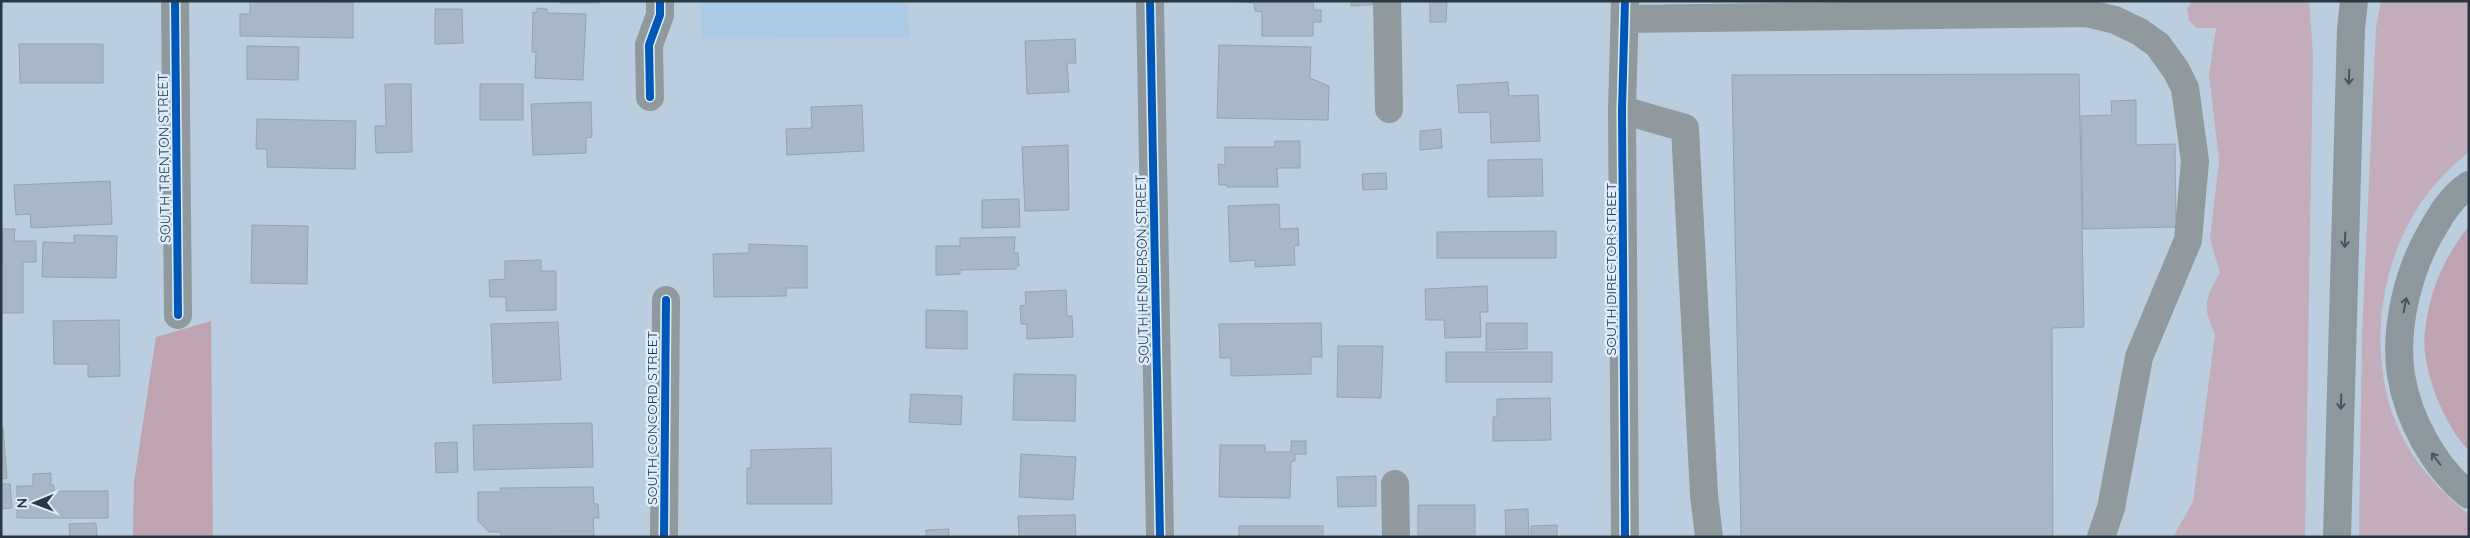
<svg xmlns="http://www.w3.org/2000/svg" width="2470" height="538" viewBox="0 0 2470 538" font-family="Quicksand,sans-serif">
	<rect width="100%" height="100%" fill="#bbcedf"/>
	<path fill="#abcbe6" d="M 701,1 L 908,1 L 909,38 L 701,39 Z"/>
	<path fill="#c3acbb" d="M 2192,1 L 2309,1 L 2313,53 L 2305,537 L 2173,537 L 2193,502 L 2215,334 C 2202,307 2205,298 2220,273 L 2210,239 L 2219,161 L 2209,74 L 2216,28 L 2197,28 L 2189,21 L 2187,9 Z
		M 2381,1 L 2469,1 L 2469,153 C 2460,158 2453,166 2446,173 C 2381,235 2361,353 2401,434 C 2417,467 2441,492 2469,515 L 2469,537 L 2359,537 L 2362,335 L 2376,28 Z"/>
	<path fill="#bfa3b2" d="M 2469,226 L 2469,451 C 2444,425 2420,367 2425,331 C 2429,292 2444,257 2469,226 Z
		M 211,321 L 213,537 L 133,537 L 134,482 L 156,337 Z"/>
	<path fill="#a8b7c5" stroke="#94a3af" d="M 250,1 L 353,2 L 353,38 L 240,36 L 240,14 L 250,14 Z
		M 560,1 L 599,1 L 599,3 L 560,3 Z
		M 1229,1 L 1313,1 L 1314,10 L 1321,10 L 1321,22 L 1313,22 L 1313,36 L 1262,36 L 1262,12 L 1255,11 L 1254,3 Z
		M 1351,1 L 1381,1 L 1381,4 L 1351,6 Z
		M 1430,1 L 1447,1 L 1446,22 L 1430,22 Z
		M 537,8 L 547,9 L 547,13 L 586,14 L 583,80 L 535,78 L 536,52 L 532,52 L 533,12 L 537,13 Z
		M 435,9 L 462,9 L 463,43 L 435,44 Z
		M 1075,39 L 1076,63 L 1067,63 L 1069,92 L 1027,94 L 1025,41 Z
		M 19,44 L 103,44 L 103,83 L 20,83 Z
		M 1219,45 L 1311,47 L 1310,78 L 1329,86 L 1328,120 L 1217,118 Z
		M 247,46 L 299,47 L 298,80 L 247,79 Z
		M 2079,74 L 2084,327 L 2052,328 L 2053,537 L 1741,537 L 1732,75 Z
		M 1508,82 L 1509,96 L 1538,95 L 1540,141 L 1491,143 L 1490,112 L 1459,113 L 1457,85 Z
		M 385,84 L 411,84 L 412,152 L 376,153 L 375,126 L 386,126 Z
		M 480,84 L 523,84 L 523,120 L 480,120 Z
		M 2136,100 L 2136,145 L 2175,144 L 2176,227 L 2083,229 L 2081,116 L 2112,115 L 2111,101 Z
		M 591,102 L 592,137 L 586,138 L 586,153 L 533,155 L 531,104 Z
		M 862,105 L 864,151 L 787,155 L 786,129 L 812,128 L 811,107 Z
		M 257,119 L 356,121 L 355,169 L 267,167 L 267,149 L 256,149 Z
		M 1441,129 L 1442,148 L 1420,150 L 1420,131 Z
		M 1275,141 L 1300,141 L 1300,168 L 1277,168 L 1278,187 L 1227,187 L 1227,185 L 1219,185 L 1218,164 L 1225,165 L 1225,147 L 1275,147 Z
		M 1068,145 L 1069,210 L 1025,211 L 1022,147 Z
		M 1542,159 L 1543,196 L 1488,197 L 1488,160 Z
		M 1386,173 L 1387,189 L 1363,190 L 1362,174 Z
		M 110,181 L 112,224 L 31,228 L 30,214 L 16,215 L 14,185 Z
		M 1019,199 L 1020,227 L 982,228 L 982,200 Z
		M 1279,204 L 1280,229 L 1298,228 L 1299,245 L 1294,246 L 1295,265 L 1255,267 L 1255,260 L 1230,262 L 1228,206 Z
		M 252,225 L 308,226 L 307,284 L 251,283 Z
		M 2,229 L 15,229 L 14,241 L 36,241 L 36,262 L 23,262 L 23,313 L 1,313 Z
		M 1556,231 L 1556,258 L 1437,258 L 1437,232 Z
		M 74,235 L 117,236 L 116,278 L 42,277 L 43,242 L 74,243 Z
		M 1015,237 L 1014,253 L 1018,253 L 1019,266 L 1016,266 L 1016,269 L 960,270 L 960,274 L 936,275 L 936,246 L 960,246 L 960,238 Z
		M 749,244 L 807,246 L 807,288 L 786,288 L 786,296 L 714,297 L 713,254 L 749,253 Z
		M 541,260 L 541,271 L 556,271 L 556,310 L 506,311 L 506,297 L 490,297 L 489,280 L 505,279 L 505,261 Z
		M 1487,286 L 1488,312 L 1480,312 L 1481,337 L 1445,338 L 1444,320 L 1426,320 L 1425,289 Z
		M 1066,290 L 1067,316 L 1072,316 L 1073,337 L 1027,339 L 1027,324 L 1021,324 L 1020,306 L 1026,305 L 1025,292 Z
		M 926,310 L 967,311 L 967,349 L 926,348 Z
		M 119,320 L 120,376 L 88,377 L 88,364 L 54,364 L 53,321 Z
		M 558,322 L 561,380 L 493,383 L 491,324 Z
		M 1321,323 L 1322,357 L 1311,357 L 1311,374 L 1231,376 L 1231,358 L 1220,358 L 1219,324 Z
		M 1486,323 L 1527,323 L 1527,349 L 1486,350 Z
		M 1338,346 L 1383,346 L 1381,398 L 1337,397 Z
		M 1446,352 L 1552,352 L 1552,382 L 1446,382 Z
		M 1014,374 L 1076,375 L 1075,421 L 1013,420 Z
		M 911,394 L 962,396 L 961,425 L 909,422 Z
		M 1550,398 L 1551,440 L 1493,441 L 1493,417 L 1497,417 L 1497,399 Z
		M 592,423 L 593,467 L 474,470 L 473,425 Z
		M 3,428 L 7,478 L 1,479 L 1,429 Z
		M 1291,441 L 1306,441 L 1306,454 L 1295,454 L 1295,461 L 1291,462 L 1290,498 L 1219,497 L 1220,445 L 1265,445 L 1265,452 L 1291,452 Z
		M 457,442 L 458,472 L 436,473 L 435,443 Z
		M 831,448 L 832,504 L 747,504 L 747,468 L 751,468 L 751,450 Z
		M 1021,454 L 1076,457 L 1073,500 L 1019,497 Z
		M 51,473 L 51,485 L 54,485 L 54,491 L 108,491 L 108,518 L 17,518 L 17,486 L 33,486 L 33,474 Z
		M 1376,476 L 1376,506 L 1338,507 L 1337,477 Z
		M 1,484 L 10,484 L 12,508 L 1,509 Z
		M 593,487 L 594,504 L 598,504 L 599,518 L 593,518 L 594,536 L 501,537 L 501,532 L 489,532 L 478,521 L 478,492 L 501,492 L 500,488 Z
		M 1418,505 L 1475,505 L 1475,537 L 1418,537 Z
		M 1528,509 L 1529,537 L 1506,537 L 1505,510 Z
		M 1075,515 L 1076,537 L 1019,537 L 1018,516 Z
		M 96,523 L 97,537 L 70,537 L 69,524 Z
		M 1557,525 L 1557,537 L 1531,537 L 1531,526 Z
		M 1239,526 L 1323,526 L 1323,537 L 1239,537 Z
		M 949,529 L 949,537 L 926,537 L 926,530 Z"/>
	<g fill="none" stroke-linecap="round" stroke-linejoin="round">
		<path stroke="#90999d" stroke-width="28" d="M 175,1 L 178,315
			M 1150,1 L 1160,537
			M 1387,1 L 1389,109
			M 1625,1 L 1622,110 L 1625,537
			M 1625,19 L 2086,13 L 2115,20 L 2140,32 L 2158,45 L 2176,70 L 2185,88 L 2195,161 L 2188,240 L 2139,357 L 2111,508 L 2101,537
			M 650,97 L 649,45 L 660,15 L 660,1
			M 1622,110 L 1685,128 L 1704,495 L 1709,537
			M 1395,484 L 1396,537
			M 664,537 L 666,300"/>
		<path stroke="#8c989e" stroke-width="28" d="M 2469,185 C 2452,196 2441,214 2431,232 C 2408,271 2394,329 2401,375 C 2408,419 2434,467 2469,495
			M 2337,537 L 2351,29 L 2354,1"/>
		<g stroke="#dceefd" stroke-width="11">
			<path id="cycleway" d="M 175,1 L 178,315
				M 1150,1 L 1160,537
				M 1625,1 L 1622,110 L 1625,537
				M 650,97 L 649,45 L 660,15 L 660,1
				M 664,537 L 666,300"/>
		</g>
		<use href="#cycleway" stroke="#0057b8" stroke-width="8"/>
	</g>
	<defs><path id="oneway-shaft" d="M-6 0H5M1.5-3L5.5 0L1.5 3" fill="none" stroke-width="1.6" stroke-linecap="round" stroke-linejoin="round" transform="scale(1.25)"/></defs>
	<g stroke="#47545e">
		<use href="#oneway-shaft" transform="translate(2349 77) rotate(92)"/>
		<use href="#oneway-shaft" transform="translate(2345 240) rotate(92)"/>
		<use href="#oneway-shaft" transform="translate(2405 305) rotate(-79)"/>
		<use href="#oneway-shaft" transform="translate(2341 402) rotate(92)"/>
		<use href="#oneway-shaft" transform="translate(2436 459) rotate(-127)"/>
	</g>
	<g text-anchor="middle" stroke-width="5" stroke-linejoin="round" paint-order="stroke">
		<g font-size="14" fill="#293743" stroke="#dceefd">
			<text transform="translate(164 158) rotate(-91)" y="5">SOUTH TRENTON STREET</text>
			<text transform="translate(1142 269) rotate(-91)" y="5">SOUTH HENDERSON STREET</text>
			<text transform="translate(1611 269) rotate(-90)" y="5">SOUTH DIRECTOR STREET</text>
			<text transform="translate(652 418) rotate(-90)" y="5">SOUTH CONCORD STREET</text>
		</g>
	</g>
	<rect width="2470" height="538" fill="none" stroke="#293743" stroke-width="5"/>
	<g transform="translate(35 503) rotate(269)" stroke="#dceefd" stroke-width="4" paint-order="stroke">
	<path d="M0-4L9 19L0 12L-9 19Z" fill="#293743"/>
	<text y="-8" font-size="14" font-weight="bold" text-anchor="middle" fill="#293743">N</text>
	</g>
</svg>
